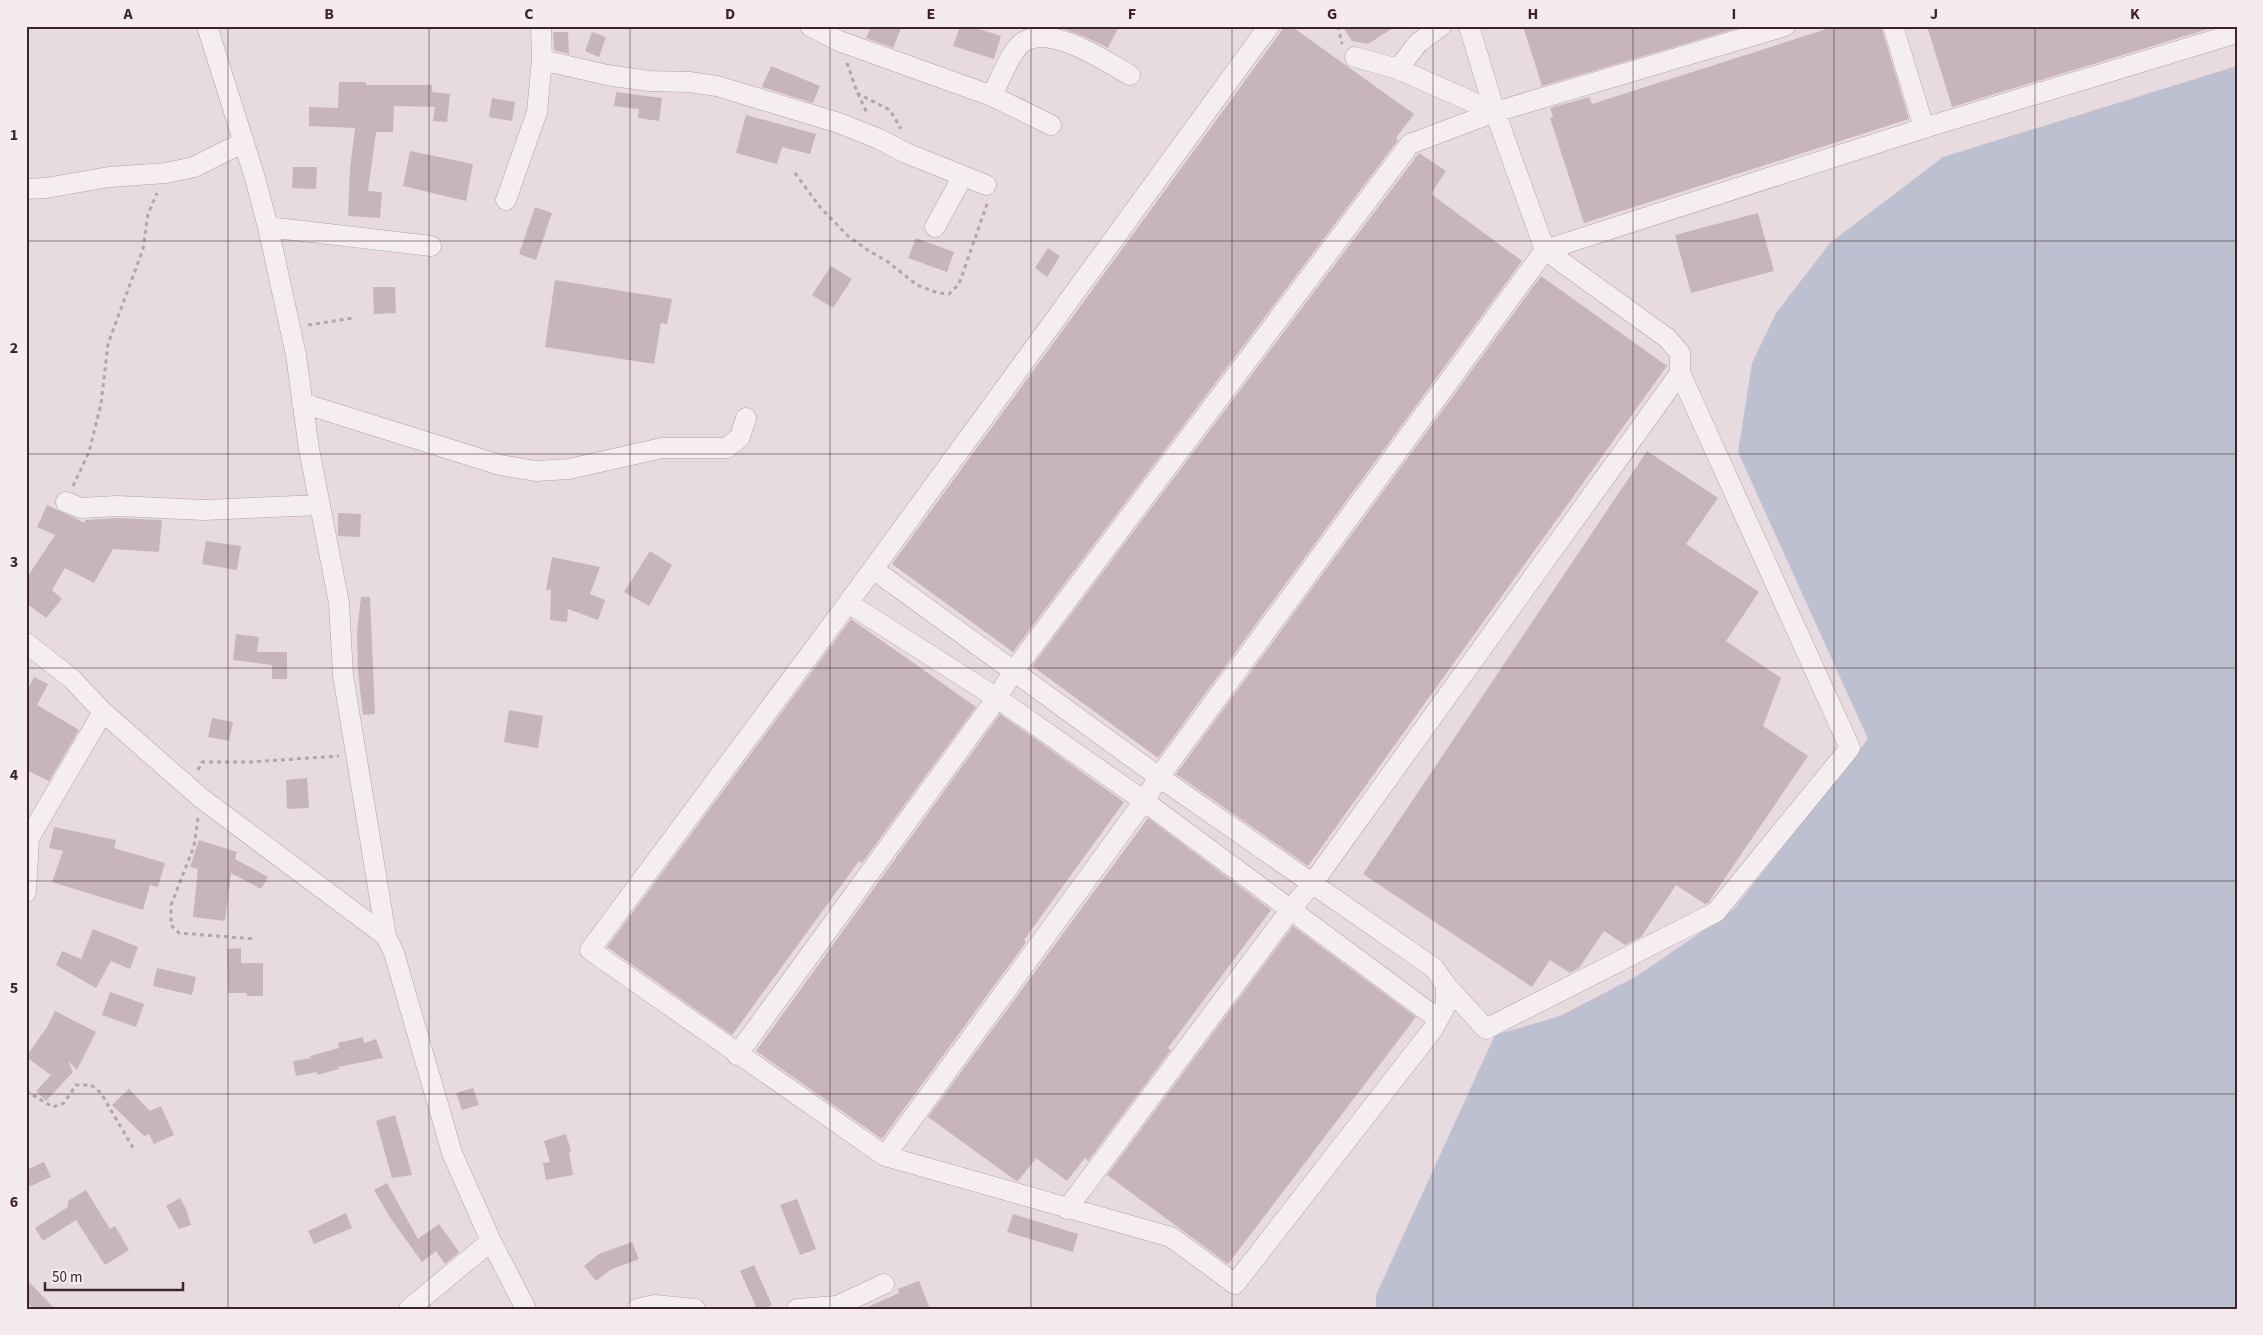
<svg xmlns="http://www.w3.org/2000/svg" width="2263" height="1335" viewBox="0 0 2263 1335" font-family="'Source Sans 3',sans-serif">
	<rect width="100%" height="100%" fill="#e7dbdf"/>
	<path fill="#bcc0d1" d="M 2237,66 L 2237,1309 L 1376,1309 L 1376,1295 L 1495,1035 L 1560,1016 L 1637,976 L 1733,910 L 1868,739 L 1738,452 L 1752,363 L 1776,313 L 1830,243 L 1943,157 Z"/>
	<path fill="#c7b5bb" d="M 871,26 L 902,26 L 893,48 L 866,38 Z
		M 960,26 L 970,26 L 1001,36 L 994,59 L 953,46 Z
		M 1056,26 L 1119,26 L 1108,48 L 1083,36 Z
		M 1285,26 L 1291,26 L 1414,114 L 1396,138 L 1398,140 L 1013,652 L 892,564 Z
		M 1342,26 L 1396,26 L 1368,44 L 1352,41 Z
		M 1523,26 L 1734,26 L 1735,29 L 1542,86 Z
		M 1836,26 L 1881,26 L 1909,119 L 1584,223 L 1550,118 L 1553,117 L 1550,108 L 1589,97 L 1592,104 Z
		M 1927,26 L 2218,26 L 1952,107 Z
		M 553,32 L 568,32 L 569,54 L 554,50 Z
		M 592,32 L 606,37 L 599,57 L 585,51 Z
		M 771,66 L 820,86 L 813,103 L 762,87 Z
		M 339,82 L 366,82 L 366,85 L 432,85 L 432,92 L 450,94 L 447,122 L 433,121 L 435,107 L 394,106 L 393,132 L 376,132 L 368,191 L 382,192 L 380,218 L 348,216 L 350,169 L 355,128 L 309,126 L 309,107 L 338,108 Z
		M 616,92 L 662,98 L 659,121 L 638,118 L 639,109 L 614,106 Z
		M 492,98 L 515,102 L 512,121 L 489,117 Z
		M 746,115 L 816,134 L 810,154 L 782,147 L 777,164 L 736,153 Z
		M 410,151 L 473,164 L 466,201 L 403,186 Z
		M 1419,153 L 1446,171 L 1431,194 L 1522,261 L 1158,758 L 1032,666 Z
		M 293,167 L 317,167 L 316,189 L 292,188 Z
		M 535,207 L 552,213 L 536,260 L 519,254 Z
		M 1758,213 L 1774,271 L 1691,293 L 1675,235 Z
		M 916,238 L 954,252 L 947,272 L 908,258 Z
		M 1048,248 L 1060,256 L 1047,277 L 1035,268 Z
		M 831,266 L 852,279 L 833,308 L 812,295 Z
		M 1541,276 L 1667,366 L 1308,866 L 1176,774 Z
		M 555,280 L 672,299 L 667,324 L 661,323 L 654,364 L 545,347 Z
		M 373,287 L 395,287 L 396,313 L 374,314 Z
		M 1647,451 L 1718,498 L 1686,544 L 1759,592 L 1726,641 L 1781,678 L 1763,726 L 1808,756 L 1708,903 L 1705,904 L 1676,885 L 1641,937 L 1625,945 L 1604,931 L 1579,968 L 1570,973 L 1550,960 L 1532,987 L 1363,874 Z
		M 47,505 L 85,523 L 85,520 L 117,518 L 162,520 L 159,552 L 113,549 L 94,583 L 65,568 L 52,590 L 62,599 L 46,618 L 26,603 L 26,579 L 55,535 L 37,527 Z
		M 338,513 L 361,514 L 360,537 L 338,536 Z
		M 206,541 L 241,546 L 237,570 L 202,564 Z
		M 650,551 L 672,565 L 649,606 L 624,592 Z
		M 552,557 L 600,567 L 590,594 L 605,600 L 598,620 L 568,609 L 567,622 L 550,620 L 551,590 L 546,590 Z
		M 361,597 L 370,597 L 375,714 L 363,715 L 358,672 L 357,633 Z
		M 851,619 L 976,707 L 862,863 L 859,861 L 732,1035 L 607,947 Z
		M 236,634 L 259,637 L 257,652 L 287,652 L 287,679 L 272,679 L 272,665 L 233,660 Z
		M 34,677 L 48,684 L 37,705 L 79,730 L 49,781 L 26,770 L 26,692 Z
		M 509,710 L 543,716 L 538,748 L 504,742 Z
		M 1000,714 L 1124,802 L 1024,940 L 1026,942 L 882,1139 L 756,1051 Z
		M 212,718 L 233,722 L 229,741 L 208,737 Z
		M 307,778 L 309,808 L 287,809 L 286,780 Z
		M 1148,818 L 1271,910 L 1168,1048 L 1171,1050 L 1088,1161 L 1085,1158 L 1067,1181 L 1036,1158 L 1018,1181 L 1015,1180 L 928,1117 Z
		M 54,827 L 116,840 L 114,848 L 165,863 L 158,887 L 150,885 L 143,910 L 52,882 L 63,851 L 49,848 Z
		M 199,840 L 237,852 L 235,859 L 268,877 L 261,889 L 231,873 L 225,921 L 193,917 L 198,869 L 190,867 Z
		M 1293,926 L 1416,1017 L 1228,1264 L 1107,1175 Z
		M 93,929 L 138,947 L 130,969 L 111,961 L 96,988 L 56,965 L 62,951 L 81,959 Z
		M 241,948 L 241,963 L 263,963 L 263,996 L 247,996 L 247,993 L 228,993 L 227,949 Z
		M 157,968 L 196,977 L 192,995 L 153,986 Z
		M 110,992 L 144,1004 L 136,1027 L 102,1015 Z
		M 55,1011 L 96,1032 L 77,1070 L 68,1061 L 73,1072 L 46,1101 L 36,1091 L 51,1075 L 26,1057 L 47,1027 Z
		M 363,1037 L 364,1043 L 376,1039 L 383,1058 L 338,1067 L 339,1069 L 317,1075 L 317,1072 L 296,1076 L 293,1061 L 311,1058 L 310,1056 L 339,1048 L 338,1043 Z
		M 473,1088 L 479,1105 L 462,1110 L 456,1093 Z
		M 129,1089 L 150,1111 L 161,1106 L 174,1135 L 154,1144 L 149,1134 L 144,1136 L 112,1105 Z
		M 395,1115 L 412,1175 L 392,1178 L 376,1121 Z
		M 566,1134 L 571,1151 L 569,1152 L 573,1175 L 546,1180 L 543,1163 L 550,1162 L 544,1141 Z
		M 44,1162 L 51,1177 L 26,1188 L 26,1170 Z
		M 387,1183 L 418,1239 L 439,1224 L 459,1252 L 445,1264 L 436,1251 L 422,1262 L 391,1219 L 374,1190 Z
		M 86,1190 L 110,1229 L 115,1226 L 129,1250 L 105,1265 L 76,1220 L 43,1241 L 35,1228 L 68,1207 L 68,1201 Z
		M 180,1198 L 186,1209 L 191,1225 L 179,1229 L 166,1206 Z
		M 797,1199 L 816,1249 L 800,1255 L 780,1205 Z
		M 346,1213 L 352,1228 L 314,1244 L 308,1231 Z
		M 1013,1214 L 1078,1234 L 1073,1252 L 1007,1232 Z
		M 632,1242 L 639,1259 L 610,1270 L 596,1281 L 584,1266 L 599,1254 Z
		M 754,1265 L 772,1305 L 763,1309 L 757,1309 L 740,1271 Z
		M 26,1279 L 55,1309 L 33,1309 L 26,1302 Z
		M 919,1281 L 930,1309 L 863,1309 L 899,1293 L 898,1289 Z"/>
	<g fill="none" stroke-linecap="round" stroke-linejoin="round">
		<g stroke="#b1a1a6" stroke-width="21">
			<path id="minor" d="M 207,26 L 255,178 L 268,227 L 296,355 L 309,449 L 339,603 L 343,675 L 386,936 L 394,953 L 452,1153 L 491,1241 L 409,1309
				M 810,26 L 839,41 L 992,96 C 999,82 1011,50 1023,42 C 1052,24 1104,61 1130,75
				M 1893,26 L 1924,128
				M 542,60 L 607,75 L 649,81 L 689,82 L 717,86 L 839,123 L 879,139 L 906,153 L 986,185
				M 1398,69 L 1418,43 L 1441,26
				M 992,96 L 1051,125
				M 1495,112 L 1785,26
				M 26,189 L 46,188 L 109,177 L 166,173 L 194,167 L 244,142
				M 506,200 L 537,112 L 542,60 L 541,26
				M 268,227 L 431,246
				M 935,227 L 963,176
				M 302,403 L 500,465 L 536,471 L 569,469 L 662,448 L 727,448 L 740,437 L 746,418
				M 66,502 L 81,508 L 117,506 L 204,510 L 320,505
				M 873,569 L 1159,777 L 1434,968 L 1446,985 L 1446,1005 L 1433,1029 L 1235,1284 L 1171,1237 L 885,1156 L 590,950 L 848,603 L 873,569 L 1269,26
				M 848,603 L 997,698 L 1144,801 L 1438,1019
				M 26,643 L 71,678 L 103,712 L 29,838 L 26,892
				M 103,712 L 201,798 L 386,936
				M 1446,985 L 1486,1029 L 1716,912 L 1850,748 L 1680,373
				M 737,1055 L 997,698 L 1013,672 L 1410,144 L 1495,112 L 1398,69 L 1355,57
				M 885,1156 L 1144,801 L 1159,777 L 1545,250 L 1924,128 L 2237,33
				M 1067,1209 L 1291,909 L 1312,884 L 1680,373 L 1680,353 L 1667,338 L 1545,250 L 1495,112 L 1469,26
				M 491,1241 L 526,1309
				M 637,1309 L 654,1305 L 695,1309
				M 797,1309 L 837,1306 L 884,1284"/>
		</g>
		<path stroke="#b3a6aa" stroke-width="3" stroke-dasharray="4 4" stroke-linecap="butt" d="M 1338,26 L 1342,44
			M 847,63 L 857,92 L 868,115
			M 857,93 L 890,110 L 901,129
			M 795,173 L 820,207 L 848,236 L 866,249 L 888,262 L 917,285 L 938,293 L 949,294 L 959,284 L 987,204
			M 308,325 L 353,318
			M 73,486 L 89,452 L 101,404 L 108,344 L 143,249 L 148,214 L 157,193
			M 198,770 L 202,762 L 251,762 L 339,756
			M 198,818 L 194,846 L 171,905 L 171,925 L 179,933 L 255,939
			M 26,1091 L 53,1107 L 64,1103 L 76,1085 L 91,1085 L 101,1093 L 133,1148"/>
		<use href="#minor" stroke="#f5eef0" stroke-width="20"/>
	</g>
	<path fill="none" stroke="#3e252d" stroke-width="1" stroke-opacity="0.55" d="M 228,26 L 228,1309M 429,26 L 429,1309M 630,26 L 630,1309M 830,26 L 830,1309M 1031,26 L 1031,1309M 1232,26 L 1232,1309M 1433,26 L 1433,1309M 1633,26 L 1633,1309M 1834,26 L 1834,1309M 2035,26 L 2035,1309M 26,241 L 2237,241M 26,454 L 2237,454M 26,668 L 2237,668M 26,881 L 2237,881M 26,1094 L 2237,1094"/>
	<rect width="2263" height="1335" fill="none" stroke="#f5ebee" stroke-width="55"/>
	<path d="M45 1282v8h138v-8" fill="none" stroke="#3e252d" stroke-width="2.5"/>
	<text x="52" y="1282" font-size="15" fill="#3e252d" stroke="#f5ebee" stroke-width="4" paint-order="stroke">50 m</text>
	<rect x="28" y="28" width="2208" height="1280" fill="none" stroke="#3e252d" stroke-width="2"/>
	<g font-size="16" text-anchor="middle" font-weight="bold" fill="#3e252d">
		<text x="128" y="19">A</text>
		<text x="329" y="19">B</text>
		<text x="529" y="19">C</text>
		<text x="730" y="19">D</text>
		<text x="931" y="19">E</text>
		<text x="1132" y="19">F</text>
		<text x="1332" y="19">G</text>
		<text x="1533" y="19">H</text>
		<text x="1734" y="19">I</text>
		<text x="1934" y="19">J</text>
		<text x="2135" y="19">K</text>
		<text x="14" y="140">1</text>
		<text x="14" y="353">2</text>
		<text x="14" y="567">3</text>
		<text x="14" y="780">4</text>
		<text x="14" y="993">5</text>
		<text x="14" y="1207">6</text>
	</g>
</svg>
